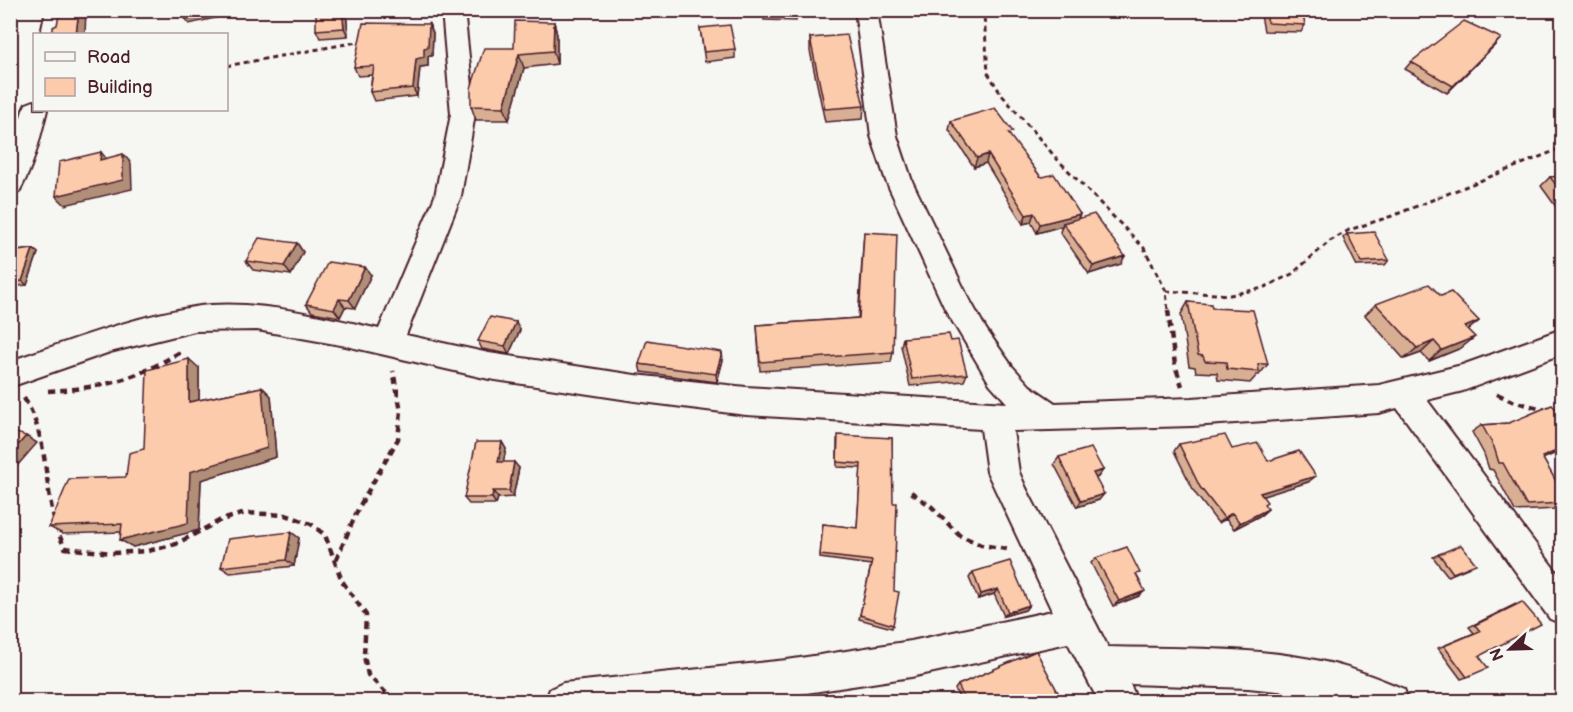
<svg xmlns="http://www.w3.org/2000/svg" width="1573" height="712" viewBox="0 0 1573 712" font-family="'Balsamiq Sans',sans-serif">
	<rect width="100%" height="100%" fill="#f6f6f2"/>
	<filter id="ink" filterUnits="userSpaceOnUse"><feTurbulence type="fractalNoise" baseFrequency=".0167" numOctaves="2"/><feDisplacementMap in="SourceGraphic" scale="12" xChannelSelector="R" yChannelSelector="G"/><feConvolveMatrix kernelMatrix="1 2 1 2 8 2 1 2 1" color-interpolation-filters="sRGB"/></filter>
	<g filter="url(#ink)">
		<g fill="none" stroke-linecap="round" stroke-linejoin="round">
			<g stroke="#4a1f2b" stroke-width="4">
				<path id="minor" d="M 46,10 L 68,10 L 63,34 L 41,34 Z
					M 442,10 L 464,10 L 475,114 L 461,196 L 406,335 L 489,353 L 635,375 L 746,387 L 1007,403 L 990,384 L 945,309 L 886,181 L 871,136 L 855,10 L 877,10 L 897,136 L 912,181 L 967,295 L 986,329 L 1012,366 L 1030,386 L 1055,403 L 1192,398 L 1379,385 L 1462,365 L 1562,329 L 1562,354 L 1463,391 L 1427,400 L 1562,579 L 1562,624 L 1550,619 L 1397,408 L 1379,413 L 1192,426 L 1013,431 L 1019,472 L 1026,488 L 1108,647 C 1180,649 1255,646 1325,662 C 1353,668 1378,678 1404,689 L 1409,702 L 1336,702 L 1287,692 L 1248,688 L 1130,684 L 1138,702 L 1099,702 L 1068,643 L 911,677 L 787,696 L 740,702 L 545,702 L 550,689 L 563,683 L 787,660 L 911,641 L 1052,611 L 987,472 L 981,429 L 746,415 L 635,401 L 489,379 L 346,346 L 257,330 L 195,331 L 110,352 L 10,387 L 10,361 C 70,341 131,317 194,307 C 252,298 321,316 379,329 L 435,196 L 451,114 Z
					M 34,101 L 34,110 L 47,110 C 40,138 34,166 19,192 L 10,195 L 10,153 L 23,110 L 26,104 Z"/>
			</g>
			<path stroke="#4a1f2b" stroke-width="3" stroke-dasharray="5 4" stroke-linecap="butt" d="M 986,10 L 984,15 L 988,73 L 1001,94 L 1057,159 L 1144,248 L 1166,291 L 1168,311
				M 226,66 L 363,41
				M 1166,291 L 1230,295 L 1263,288 L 1292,274 L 1330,241 L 1349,230 L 1392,216 L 1562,148"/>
			<path stroke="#4a1f2b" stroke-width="4.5" stroke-dasharray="7 5" stroke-linecap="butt" d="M 1168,310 L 1175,365 L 1182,386
				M 48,391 C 104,388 134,380 182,351
				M 1497,394 L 1512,401 L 1546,410
				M 24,398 C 54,447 40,498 65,548 L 113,553 L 148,551 L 176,544 L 221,520 L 245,513 L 286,515 L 311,524 L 325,535 L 342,581 L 366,615 L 364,656 L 368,675 L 385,692 L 400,702
				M 911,492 L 932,507 L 959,535 L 981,545 L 1007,549
				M 336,560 L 359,507 L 398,439 L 401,411 L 393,371"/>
			<use href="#minor" fill="#f6f6f2" fill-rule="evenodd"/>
		</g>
		<path fill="#d9af94" stroke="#4a1f2b" stroke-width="1.5" d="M 346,10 L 348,36 L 320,38 L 316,30 Z
			M 764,10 L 797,10 L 796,21 L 764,20 Z
			M 1260,10 L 1302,10 L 1305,25 L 1301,32 L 1264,31 Z
			M 554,22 L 557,35 L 557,64 L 524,68 L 509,120 L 476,120 L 471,106 L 514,48 Z
			M 429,24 L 433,33 L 432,56 L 428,56 L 428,66 L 420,67 L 417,96 L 374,101 L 370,92 L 372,75 L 358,76 L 354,67 Z
			M 700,28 L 735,49 L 735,58 L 705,62 Z
			M 810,38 L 864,106 L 863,119 L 825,122 L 810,51 Z
			M 1495,45 L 1447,93 L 1405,69 L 1411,62 Z
			M 951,121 L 1011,138 L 1040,176 L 1080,214 L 1078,219 L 1121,264 L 1089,274 L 1060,232 L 1062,226 L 1037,233 L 1031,222 L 1023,224 L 986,163 L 974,167 L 949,130 Z
			M 1563,176 L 1563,211 L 1559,211 L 1541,186 L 1550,177 Z
			M 864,232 L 893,352 L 891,362 L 760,371 L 757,325 L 858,318 Z
			M 1347,234 L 1389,260 L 1385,265 L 1357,266 L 1343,238 Z
			M 297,243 L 303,252 L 291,275 L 253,270 L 246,261 Z
			M 33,249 L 38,253 L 27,285 L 10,287 L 10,252 Z
			M 371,275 L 355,308 L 345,307 L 340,317 L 312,312 L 306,304 Z
			M 1441,296 L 1479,321 L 1468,330 L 1461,348 L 1429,361 L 1421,353 L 1404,359 L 1365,315 L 1376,304 Z
			M 1188,302 L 1212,308 L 1268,364 L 1259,375 L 1257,375 L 1250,383 L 1218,380 L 1217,373 L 1196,372 L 1195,367 L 1189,366 L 1181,314 Z
			M 516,322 L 520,330 L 509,354 L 482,349 L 478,341 Z
			M 903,338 L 951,341 L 967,374 L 964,381 L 910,386 L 901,346 Z
			M 723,360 L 717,382 L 641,372 L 639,364 Z
			M 199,368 L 199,400 L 262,387 L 271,396 L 276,457 L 201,480 L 199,530 L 133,547 L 121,532 L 63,534 L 49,527 L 126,477 L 144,449 Z
			M 1563,416 L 1563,450 L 1542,459 L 1563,493 L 1563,506 L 1556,509 L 1515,511 L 1493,470 L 1489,469 L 1484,454 L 1472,432 L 1482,425 L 1509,423 Z
			M 892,438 L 893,625 L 892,628 L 859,619 L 871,565 L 820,558 L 823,524 L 857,528 L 861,468 L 837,467 L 837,439 Z
			M 502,442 L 506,449 L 503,462 L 519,468 L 513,497 L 498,498 L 496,504 L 469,504 L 464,498 Z
			M 1179,444 L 1232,449 L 1268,461 L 1308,482 L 1262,496 L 1264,505 L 1268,509 L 1261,515 L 1234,529 L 1226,519 L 1218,523 L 1195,493 L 1174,451 Z
			M 1059,457 L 1103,470 L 1098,477 L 1096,478 L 1099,500 L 1077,507 L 1054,464 Z
			M 291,532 L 299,538 L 294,566 L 230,573 L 221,567 Z
			M 1439,554 L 1470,567 L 1448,576 L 1433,557 Z
			M 1096,558 L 1137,576 L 1139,596 L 1113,606 L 1091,563 Z
			M 973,572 L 1029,605 L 1025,610 L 1004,616 L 994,594 L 978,599 L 969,578 Z
			M 1516,604 L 1479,656 L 1467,677 L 1461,679 L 1438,648 L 1474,633 L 1469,627 Z
			M 1036,651 L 1063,702 L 1024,702 L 1022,697 L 1013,702 L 961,702 L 955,689 L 958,685 Z"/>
		<path fill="#b08e78" stroke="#4a1f2b" stroke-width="1.5" d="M 79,10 L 86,10 L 85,34 L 76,34 Z
			M 222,10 L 224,16 L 189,24 L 181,14 Z
			M 342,10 L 346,10 L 348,36 L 344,28 Z
			M 554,22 L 557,35 L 557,64 L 553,51 Z
			M 429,24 L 433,33 L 432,56 L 428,56 L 428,66 L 420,67 L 417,96 L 413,88 L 416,59 L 424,48 Z
			M 1501,38 L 1495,45 L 1447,93 L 1453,86 Z
			M 519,54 L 524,68 L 509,120 L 504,107 Z
			M 101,152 L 109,162 L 100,160 Z
			M 123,154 L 131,163 L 132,189 L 65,205 L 56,196 Z
			M 988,154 L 986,163 L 974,167 L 977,158 Z
			M 1034,213 L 1031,222 L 1023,224 L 1026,215 Z
			M 1080,214 L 1076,222 L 1063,223 L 1062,226 L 1037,233 L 1040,224 Z
			M 297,243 L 303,252 L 291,275 L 284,266 Z
			M 33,249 L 38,253 L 27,285 L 22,281 Z
			M 1125,256 L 1121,264 L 1089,274 L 1093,266 Z
			M 365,267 L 371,275 L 355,308 L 349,300 Z
			M 339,299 L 345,307 L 340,317 L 334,309 Z
			M 1479,321 L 1465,332 L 1465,327 Z
			M 516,322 L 520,330 L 509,354 L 505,346 Z
			M 1475,337 L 1461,348 L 1429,361 L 1442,350 Z
			M 1434,341 L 1421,353 L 1404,359 L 1417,348 Z
			M 722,352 L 723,360 L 717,382 L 716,374 Z
			M 189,359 L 199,368 L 199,410 L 189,402 Z
			M 262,387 L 271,396 L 276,457 L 201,480 L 199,530 L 133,547 L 120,540 L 190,472 Z
			M 26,436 L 37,443 L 10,474 L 10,454 Z
			M 502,442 L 506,449 L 502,469 L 498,462 Z
			M 1563,448 L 1563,450 L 1531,464 L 1542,457 Z
			M 514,462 L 519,468 L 513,497 L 509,491 Z
			M 1103,470 L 1098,477 L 1089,480 L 1093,473 Z
			M 1316,476 L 1308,482 L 1254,499 L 1260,493 Z
			M 493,491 L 498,498 L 496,504 L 492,498 Z
			M 1104,494 L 1099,500 L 1077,507 L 1081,501 Z
			M 1268,509 L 1261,515 L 1234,529 L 1240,523 Z
			M 1232,513 L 1226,519 L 1218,523 L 1224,518 Z
			M 291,532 L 299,538 L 294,566 L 286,560 Z
			M 998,589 L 994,594 L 978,599 L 981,594 Z
			M 1145,591 L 1139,596 L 1113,606 L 1119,601 Z
			M 1029,605 L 1025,610 L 1004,616 L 1008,612 Z
			M 1026,694 L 1022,697 L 1013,702 L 1008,702 Z
			M 196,698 L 205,702 L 196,702 Z"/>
		<path fill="#fccbac" stroke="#4a1f2b" stroke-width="1.5" d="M 60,10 L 79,10 L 76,34 L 53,34 L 53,27 L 57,25 Z
			M 181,10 L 220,10 L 220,11 L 186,19 L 185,14 L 181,14 Z
			M 316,10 L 342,10 L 344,28 L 316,30 Z
			M 1265,10 L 1302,10 L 1305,25 L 1268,23 Z
			M 515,21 L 554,22 L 553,51 L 519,54 L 504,107 L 471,106 L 471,88 L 484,48 L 514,48 Z
			M 1464,21 L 1501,38 L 1453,86 L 1411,62 Z
			M 363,23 L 429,24 L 428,47 L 424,48 L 424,57 L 416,59 L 413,88 L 370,92 L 374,66 L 354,67 Z
			M 730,25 L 735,49 L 704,52 L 700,28 Z
			M 847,35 L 864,106 L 825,109 L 810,38 Z
			M 995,108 L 1013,132 L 1008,133 L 1040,176 L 1043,177 L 1054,174 L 1080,214 L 1040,224 L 1034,213 L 1026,215 L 988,154 L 977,158 L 951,121 Z
			M 101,152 L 100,160 L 123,154 L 123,180 L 56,196 L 59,162 Z
			M 1563,176 L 1563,194 L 1550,177 Z
			M 1094,214 L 1125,256 L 1093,266 L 1063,223 Z
			M 864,232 L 897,234 L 893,352 L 760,362 L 757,325 L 859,318 Z
			M 1374,232 L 1389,260 L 1361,262 L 1347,234 Z
			M 259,238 L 297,243 L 284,266 L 246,261 Z
			M 33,249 L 22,281 L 10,282 L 10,252 Z
			M 328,262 L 365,267 L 349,300 L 339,299 L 334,309 L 306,304 Z
			M 1429,284 L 1441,296 L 1451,292 L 1479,321 L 1465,327 L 1475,337 L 1442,350 L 1434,341 L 1417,348 L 1376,304 Z
			M 1188,302 L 1211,304 L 1212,308 L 1253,310 L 1268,364 L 1258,364 L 1259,372 L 1227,369 L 1226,362 L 1205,361 L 1203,356 L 1198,355 Z
			M 490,317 L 516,322 L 505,346 L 478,341 Z
			M 949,334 L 951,341 L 958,340 L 967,374 L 912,379 L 903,338 Z
			M 647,340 L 722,352 L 716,374 L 639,364 Z
			M 189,359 L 189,402 L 262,387 L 267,448 L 190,472 L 188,523 L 120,540 L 122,524 L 49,527 L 69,479 L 126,477 L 129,453 L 144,449 L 147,370 Z
			M 1552,405 L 1563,416 L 1563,448 L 1542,457 L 1563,493 L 1563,503 L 1526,505 L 1503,463 L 1499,463 L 1494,447 L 1482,425 L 1509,423 Z
			M 10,431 L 26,436 L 10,454 Z
			M 838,435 L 892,438 L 893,503 L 897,503 L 894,591 L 899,592 L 893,625 L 860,615 L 872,561 L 820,555 L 823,524 L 857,528 L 861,464 L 837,462 Z
			M 1225,435 L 1232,449 L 1258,443 L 1268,461 L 1299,451 L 1316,476 L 1260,493 L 1267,502 L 1264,504 L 1268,509 L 1240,523 L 1232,513 L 1224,518 L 1200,487 L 1179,444 Z
			M 476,442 L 502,442 L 498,462 L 514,462 L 509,491 L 493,491 L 492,498 L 464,498 Z
			M 1091,448 L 1103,470 L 1093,473 L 1104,494 L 1081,501 L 1059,457 Z
			M 291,532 L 286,560 L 221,567 L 228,539 Z
			M 1461,545 L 1476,564 L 1453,573 L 1439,554 Z
			M 1127,547 L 1140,573 L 1136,574 L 1145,591 L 1119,601 L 1096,558 Z
			M 1010,561 L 1029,605 L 1008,612 L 998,589 L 981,594 L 973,572 Z
			M 1522,602 L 1541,624 L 1479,656 L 1488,668 L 1467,677 L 1444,646 L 1480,631 L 1475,625 Z
			M 1036,651 L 1063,702 L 1030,702 L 1026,694 L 1008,702 L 966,702 L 958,685 Z
			M 196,698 L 196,702 L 187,702 Z"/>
	</g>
	<rect width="1573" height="712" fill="none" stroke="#f6f6f2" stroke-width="36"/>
	<rect x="18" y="18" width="1537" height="676" fill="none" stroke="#4a1f2b" stroke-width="2" filter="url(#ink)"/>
	<rect x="33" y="33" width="195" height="78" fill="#f6f6f2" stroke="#b1a0a2" stroke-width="1.5"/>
	<rect x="45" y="52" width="30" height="9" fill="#f6f6f2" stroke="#b1a0a2" stroke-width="1.5"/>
	<text x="87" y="63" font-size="18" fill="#4a1f2b">Road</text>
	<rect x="45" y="78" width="30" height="18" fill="#fccbac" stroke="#b1a0a2" stroke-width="1.5"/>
	<text x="87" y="93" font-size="18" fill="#4a1f2b">Building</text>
	<g transform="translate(1510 649) rotate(248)" stroke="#f6f6f2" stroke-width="4.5" paint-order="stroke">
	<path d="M0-4.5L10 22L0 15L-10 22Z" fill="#4a1f2b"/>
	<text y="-9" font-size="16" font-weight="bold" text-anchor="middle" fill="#4a1f2b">N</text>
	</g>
</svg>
